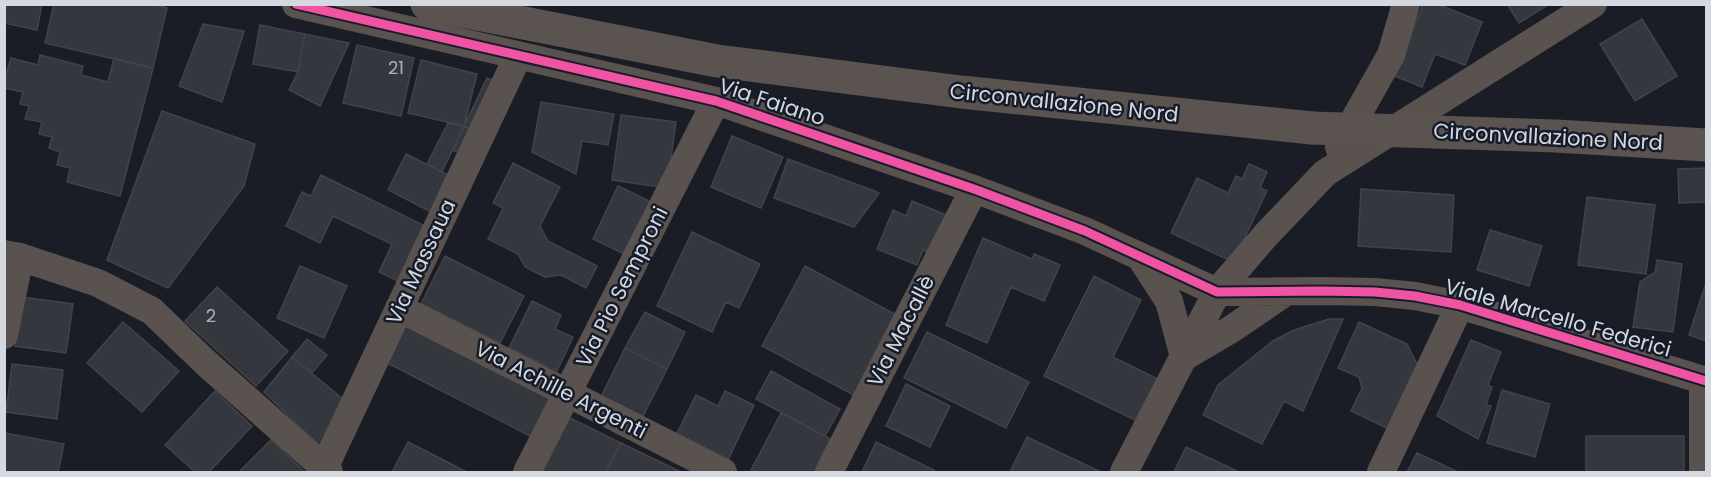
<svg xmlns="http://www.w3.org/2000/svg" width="1711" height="477" viewBox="0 0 1711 477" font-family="Poppins,sans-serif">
	<rect width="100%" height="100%" fill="#1a1d25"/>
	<path fill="#35373e" stroke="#42434a" stroke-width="1.5" d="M 4,4 L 42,4 L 37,30 L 4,23 Z
		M 54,4 L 153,4 L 167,8 L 153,68 L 45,43 Z
		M 1423,4 L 1437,4 L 1482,22 L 1465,65 L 1435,54 L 1422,87 L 1395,76 Z
		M 1507,4 L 1549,4 L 1519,23 Z
		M 1642,19 L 1677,76 L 1635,101 L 1600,44 Z
		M 203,24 L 244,31 L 222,102 L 179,86 Z
		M 260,25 L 305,34 L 298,72 L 253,64 Z
		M 305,34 L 349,43 L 320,106 L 289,90 L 298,72 Z
		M 357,45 L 414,58 L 401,116 L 343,103 Z
		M 40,55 L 83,66 L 81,75 L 108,82 L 114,58 L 153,68 L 120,196 L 67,182 L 70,168 L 57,165 L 60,152 L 49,148 L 52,137 L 39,134 L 42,122 L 25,119 L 29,106 L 20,104 L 23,92 L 4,88 L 4,81 L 11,58 L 38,65 Z
		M 421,60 L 477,74 L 464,126 L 408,113 Z
		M 487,78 L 503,85 L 480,134 L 464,126 Z
		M 541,102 L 614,114 L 608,145 L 582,141 L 576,174 L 532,152 Z
		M 162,111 L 255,144 L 244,186 L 168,288 L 107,260 Z
		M 621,115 L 676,122 L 667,188 L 612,180 Z
		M 448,123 L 464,126 L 442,172 L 427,164 Z
		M 464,126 L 480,134 L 469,157 L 453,150 Z
		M 732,136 L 783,157 L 761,208 L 711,187 Z
		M 406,154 L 458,180 L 439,216 L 388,190 Z
		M 788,159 L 872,190 L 879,193 L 854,227 L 774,198 Z
		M 513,163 L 560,187 L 540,226 L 548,241 L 597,266 L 586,288 L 561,275 L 545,277 L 525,267 L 518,254 L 488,239 L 503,208 L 493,203 Z
		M 1249,164 L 1267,172 L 1260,188 L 1267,191 L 1233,262 L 1171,233 L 1197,178 L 1228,193 L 1236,176 L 1242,179 Z
		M 1706,168 L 1706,202 L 1679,203 L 1678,169 Z
		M 321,175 L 429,228 L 402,283 L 379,272 L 392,244 L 333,216 L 320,243 L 286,226 L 302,192 L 311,196 Z
		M 618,186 L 660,206 L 635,259 L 593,239 Z
		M 1361,189 L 1454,195 L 1451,252 L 1358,246 Z
		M 1587,197 L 1655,205 L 1646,274 L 1578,265 Z
		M 912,201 L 949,216 L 934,254 L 923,250 L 917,265 L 877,249 L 893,210 L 906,216 Z
		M 1490,230 L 1542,246 L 1529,286 L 1477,270 Z
		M 692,232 L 760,264 L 739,308 L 726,302 L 712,332 L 657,306 Z
		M 983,238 L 1032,259 L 1034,254 L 1060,265 L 1044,301 L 1011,287 L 987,343 L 946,325 Z
		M 445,256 L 524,296 L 500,343 L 421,304 Z
		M 1657,260 L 1682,264 L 1673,332 L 1633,327 L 1640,282 L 1655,272 Z
		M 300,266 L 347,286 L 324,338 L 277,318 Z
		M 805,266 L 904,319 L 861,399 L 762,346 Z
		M 1094,276 L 1141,300 L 1113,357 L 1160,380 L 1139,422 L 1044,376 Z
		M 1706,283 L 1706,341 L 1689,335 Z
		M 217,287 L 288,351 L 256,386 L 185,321 Z
		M 22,297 L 73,304 L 66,353 L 15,346 Z
		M 532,301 L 561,315 L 555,329 L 573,337 L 557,371 L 509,348 Z
		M 645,312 L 685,332 L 667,369 L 625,348 Z
		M 1329,319 L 1343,319 L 1303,411 L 1284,401 L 1262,444 L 1203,415 L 1218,385 L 1273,341 L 1294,330 Z
		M 123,322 L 179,371 L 142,412 L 87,363 Z
		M 1359,322 L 1407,344 L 1424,378 L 1397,433 L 1351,411 L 1362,388 L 1359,377 L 1338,368 Z
		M 406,324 L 556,399 L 536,439 L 387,363 Z
		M 927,332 L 1029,382 L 1006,428 L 904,378 Z
		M 307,339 L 327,355 L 312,373 L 292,357 Z
		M 1471,340 L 1501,352 L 1488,385 L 1492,387 L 1486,405 L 1491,406 L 1478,439 L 1437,416 Z
		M 625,348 L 667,369 L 642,418 L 601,397 Z
		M 292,357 L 349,404 L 326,452 L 264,392 Z
		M 12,364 L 63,370 L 57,419 L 6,412 Z
		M 771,371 L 840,409 L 825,436 L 756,399 Z
		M 906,384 L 950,406 L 930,447 L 886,426 Z
		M 1502,390 L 1550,404 L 1535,457 L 1487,443 Z
		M 215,391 L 252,426 L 209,472 L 195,472 L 165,445 Z
		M 725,391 L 754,405 L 728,460 L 676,435 L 696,395 L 718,406 Z
		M 781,413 L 840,444 L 824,472 L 757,472 L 751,470 Z
		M 566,416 L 621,443 L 606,472 L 538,472 Z
		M 5,433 L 64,444 L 58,472 L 4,472 Z
		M 1586,436 L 1684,436 L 1684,472 L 1586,472 Z
		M 1027,437 L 1101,472 L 1010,472 Z
		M 271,440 L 305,472 L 239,472 Z
		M 408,442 L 467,472 L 392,472 Z
		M 876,442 L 934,470 L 933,472 L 862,472 Z
		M 621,443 L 681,472 L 606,472 Z
		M 1186,447 L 1239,472 L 1174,472 Z
		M 1417,453 L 1458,472 L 1407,472 Z"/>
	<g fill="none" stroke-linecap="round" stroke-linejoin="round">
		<path stroke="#5a524e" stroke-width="28" d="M 296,4 L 716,101 L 974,189 L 1085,231 L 1217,292 L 1321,291 L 1375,292 L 1415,296 L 1460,305 L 1706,381
			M 1339,147 L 1391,55 L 1406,4
			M 4,254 L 20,257 L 98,283 L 152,311 L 206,363 L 329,472
			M 1141,258 L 1169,301 L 1184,357
			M 399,308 L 723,472
			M 4,335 L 20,257
			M 1184,357 L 1230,330 L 1286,292
			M 324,468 L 518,56
			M 527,472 L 716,101
			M 829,472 L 974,189
			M 1124,472 L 1217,292 L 1265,236 L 1325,173 L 1593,4
			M 1381,472 L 1460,305
			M 1703,472 L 1703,380"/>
		<path stroke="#5b5350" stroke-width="33" d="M 427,4 L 717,61 L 961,92 L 1312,128"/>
		<path stroke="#5b5350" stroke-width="33" d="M 1312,128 L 1556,136 L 1706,145"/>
		<g stroke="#161c29" stroke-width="13">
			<path id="cycleway" d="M 296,4 L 716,101 L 974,189 L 1085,231 L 1217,292 L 1321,291 L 1375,292 L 1415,296 L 1460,305 L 1706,381"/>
		</g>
		<use href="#cycleway" stroke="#f153a3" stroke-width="9"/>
	</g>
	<g text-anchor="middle" stroke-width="5" stroke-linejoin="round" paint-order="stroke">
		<g font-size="18" fill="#acb0b8">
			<text x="396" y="74">21</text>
			<text x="211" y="322">2</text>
		</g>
		<g font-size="21" fill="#d3d8e1" stroke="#161c29">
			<text transform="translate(772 102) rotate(18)" y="7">Via Faiano</text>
			<text transform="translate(1064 103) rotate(6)" y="7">Circonvallazione Nord</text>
			<text transform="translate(1548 137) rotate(3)" y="7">Circonvallazione Nord</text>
			<text transform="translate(421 262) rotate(-65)" y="7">Via Massaua</text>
			<text transform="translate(622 287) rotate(-63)" y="7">Via Pio Semproni</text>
			<text transform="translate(1558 318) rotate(16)" y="7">Viale Marcello Federici</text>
			<text transform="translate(901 331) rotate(-63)" y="7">Via Macallè</text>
			<text transform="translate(561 390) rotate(27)" y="7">Via Achille Argenti</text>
		</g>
	</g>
	<rect width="1711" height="477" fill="none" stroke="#d3d8e1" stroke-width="12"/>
</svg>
